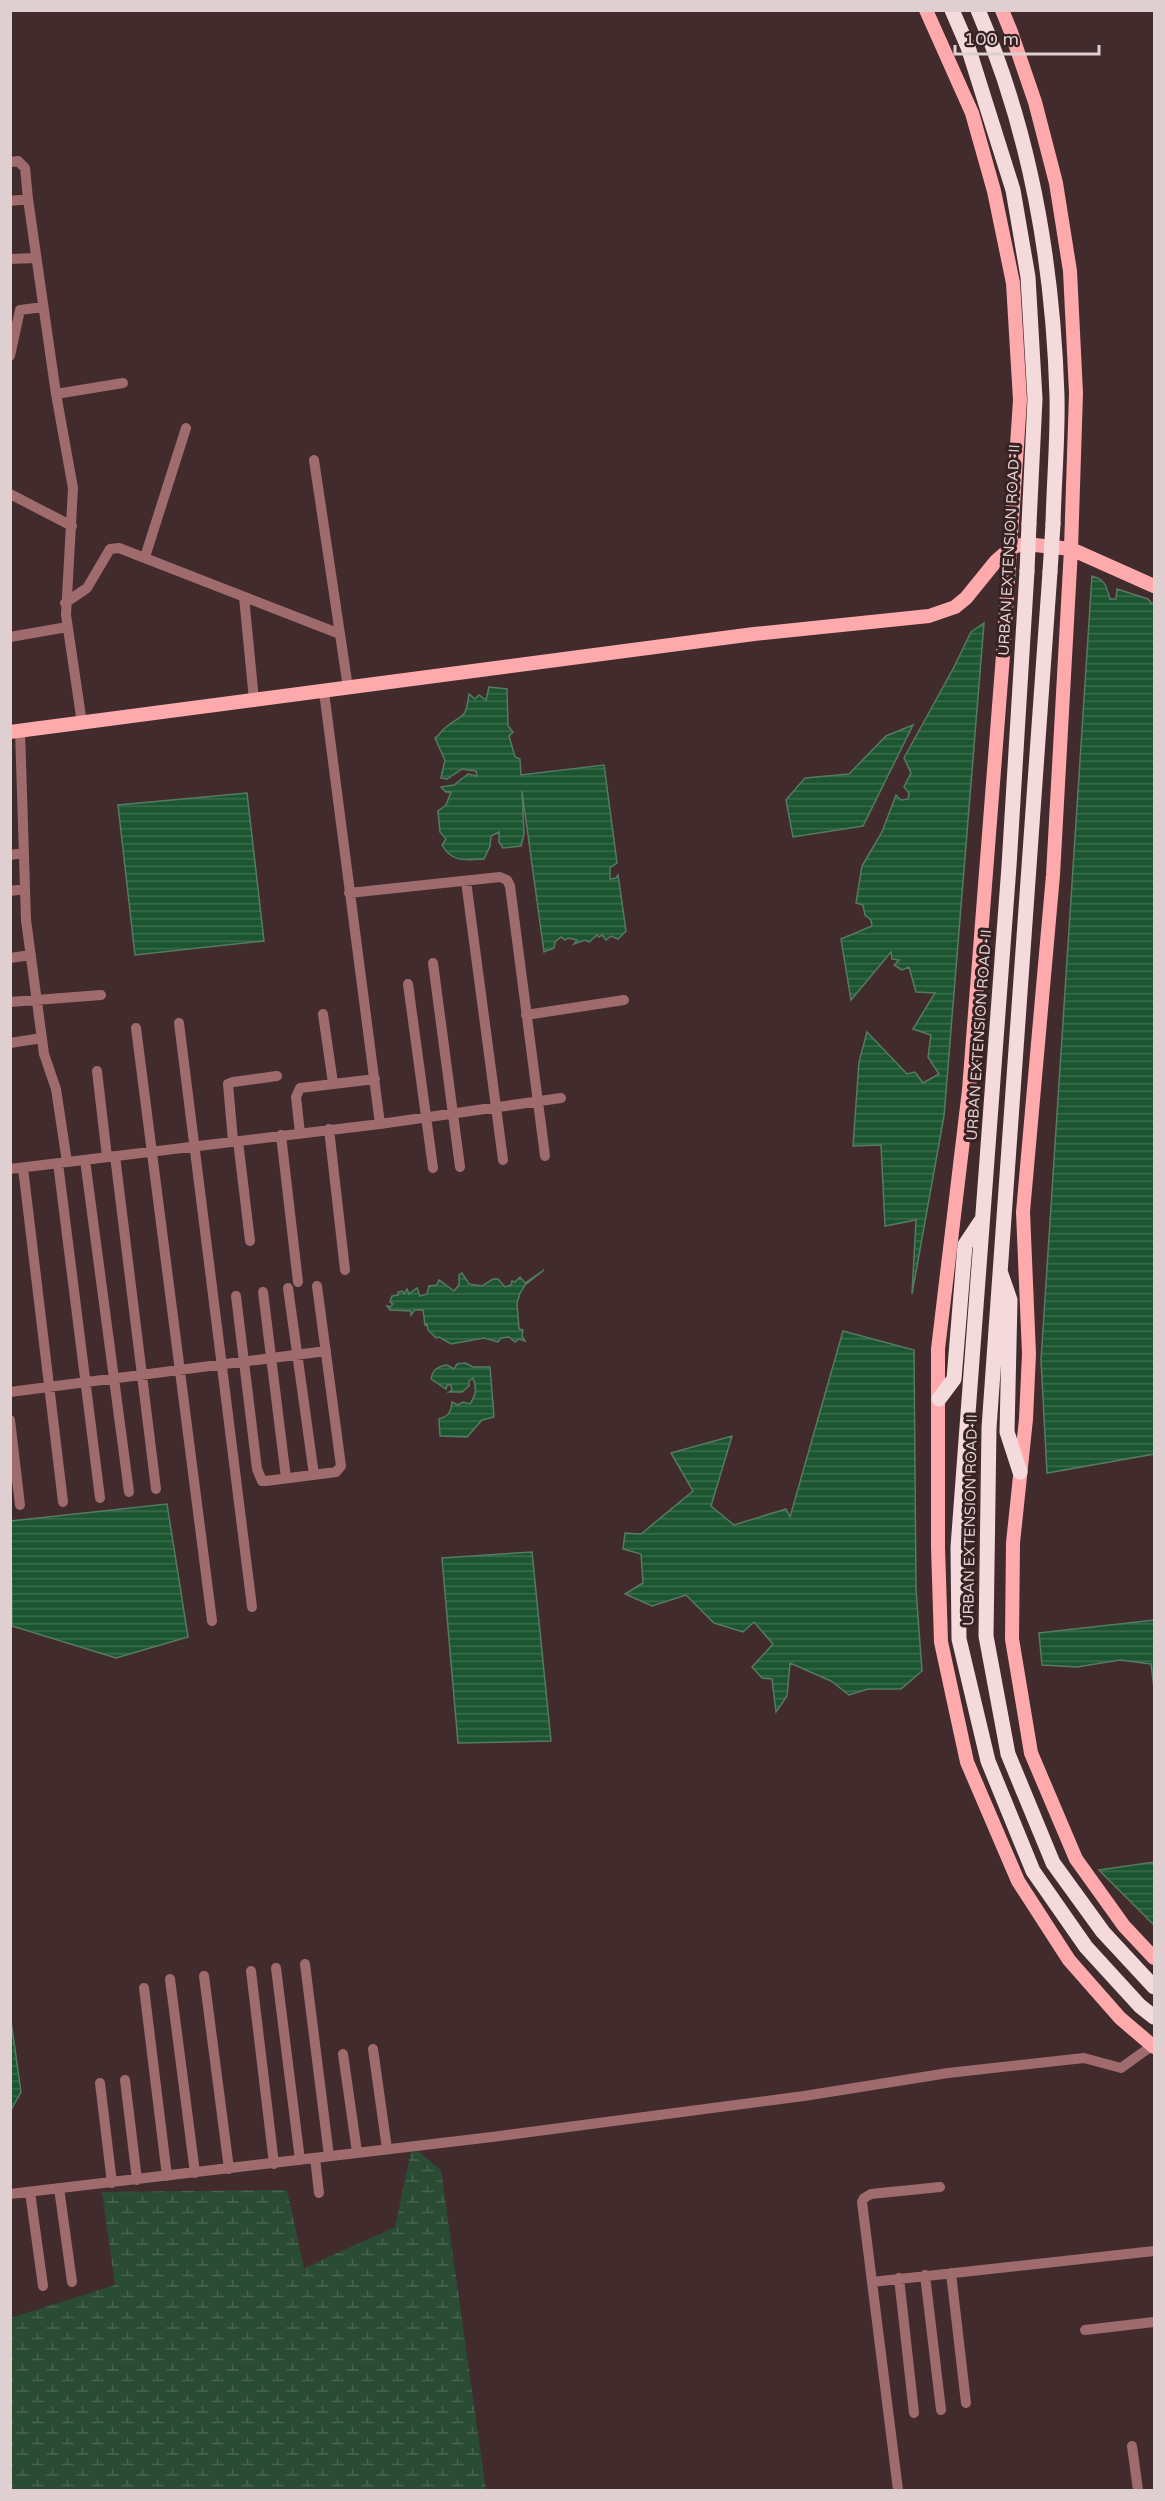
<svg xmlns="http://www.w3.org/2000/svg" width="1165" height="2501" viewBox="0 0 1165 2501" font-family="'Varela Round',sans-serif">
	<defs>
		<pattern id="wetland-marsh" width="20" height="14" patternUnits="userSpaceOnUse" patternTransform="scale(1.5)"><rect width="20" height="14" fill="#2a4b34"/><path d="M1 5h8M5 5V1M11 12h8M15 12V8" fill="none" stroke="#486450"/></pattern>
		<pattern id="water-rules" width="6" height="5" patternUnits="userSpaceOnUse" patternTransform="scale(1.5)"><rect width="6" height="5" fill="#1b5631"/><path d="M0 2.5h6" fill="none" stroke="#3c6d4e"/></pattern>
	</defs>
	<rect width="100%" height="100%" fill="#422b2c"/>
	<path fill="url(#wetland-marsh)" d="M 412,2146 L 441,2170 L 486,2490 L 11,2490 L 10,2318 L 115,2285 L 102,2192 L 287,2190 L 304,2268 L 395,2227 Z"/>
	<path fill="url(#water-rules)" stroke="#567a61" stroke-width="1.5" d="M 1092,576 C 1106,580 1106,586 1110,599 L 1116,599 L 1117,589 L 1148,599 L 1152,604 L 1154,602 L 1154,1454 L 1047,1473 L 1041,1360 Z
		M 984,623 L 944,1116 L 912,1294 L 916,1220 L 885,1226 L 881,1145 L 853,1146 L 859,1062 L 867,1032 L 907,1074 L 915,1072 L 923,1083 L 939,1074 L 928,1057 L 931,1035 L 913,1029 L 935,993 L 916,992 L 909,967 L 902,970 L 894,965 L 899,960 L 892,959 L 891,952 L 851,1000 L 841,939 L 872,926 L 871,920 L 865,915 L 863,905 L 856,903 L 862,866 L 882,832 L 896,795 L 901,800 L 908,799 L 909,793 L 904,787 L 911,773 L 904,758 L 954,667 L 971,632 Z
		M 489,687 L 507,689 L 508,726 L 513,732 L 509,736 L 515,757 L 520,759 L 521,775 L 604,765 L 617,863 L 610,868 L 610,879 L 616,878 L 618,875 L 626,931 L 618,939 L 611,936 L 606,940 L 602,935 L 599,937 L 597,935 L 589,942 L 585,940 L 574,944 L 577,940 L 568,938 L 565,940 L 561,937 L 555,942 L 554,948 L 544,952 L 522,791 L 524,834 L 521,846 L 503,848 L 499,842 L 499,832 L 491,836 L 490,846 L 484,859 C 466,860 452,863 442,845 L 446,839 L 440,832 L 438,811 L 446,805 L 451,792 L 446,792 L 441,787 L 454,785 L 468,774 L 477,776 L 476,771 L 462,769 L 447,779 L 441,778 L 445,760 L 435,738 C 440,735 441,731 445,728 C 463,712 465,723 469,694 L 475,699 L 479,695 L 486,700 Z
		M 913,725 L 863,826 L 793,837 L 786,800 L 805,778 L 849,774 L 886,736 Z
		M 247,793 L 264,941 L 135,955 L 118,805 Z
		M 544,1270 L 525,1285 L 520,1293 L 517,1303 L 519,1329 L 523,1330 L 522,1336 L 525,1341 L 519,1339 L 515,1342 L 509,1337 L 501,1338 L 498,1342 L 484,1338 L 451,1344 L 439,1337 L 436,1338 L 428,1330 L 427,1324 L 425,1325 L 423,1310 L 415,1310 L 411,1315 L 411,1311 L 390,1310 L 387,1306 L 390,1307 L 393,1304 L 390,1302 L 392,1296 L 398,1295 L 398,1292 L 402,1291 L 404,1294 L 407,1289 L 409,1294 L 417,1288 L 420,1296 L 427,1294 L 429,1286 L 437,1285 L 439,1280 L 454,1291 L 459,1285 L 459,1275 L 462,1273 L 469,1284 L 482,1286 L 493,1279 L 498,1279 L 505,1287 L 511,1285 L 512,1281 L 515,1282 L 520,1277 L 525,1283 Z
		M 843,1331 L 914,1350 L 916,1589 L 922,1671 L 901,1689 L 868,1689 L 849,1695 L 831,1681 L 790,1663 L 787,1696 L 776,1712 L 772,1679 L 762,1678 L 752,1667 L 773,1644 L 754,1622 L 743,1632 L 714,1623 L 686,1595 L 652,1606 L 625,1594 L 643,1583 L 641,1554 L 623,1549 L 625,1533 L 641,1534 L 693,1491 L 671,1453 L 732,1436 L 711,1506 L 734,1525 L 786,1509 L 790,1517 Z
		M 465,1363 L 473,1367 L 490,1367 L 494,1417 L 482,1420 L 467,1437 L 440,1436 L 439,1419 C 449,1416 451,1412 452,1402 L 458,1405 L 463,1402 L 470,1404 C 476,1395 477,1388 473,1378 L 469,1381 L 469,1386 L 462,1392 L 449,1392 L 452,1390 L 451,1385 L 447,1385 L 446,1389 L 431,1379 C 433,1369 437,1367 447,1365 L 454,1369 L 457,1364 Z
		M 167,1504 L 188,1637 L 116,1658 L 12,1626 L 11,1521 Z
		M 532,1552 L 551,1741 L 458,1743 L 442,1558 Z
		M 1154,1620 L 1154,1688 L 1151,1664 L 1120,1660 L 1077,1667 L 1042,1665 L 1039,1633 Z
		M 1154,1862 L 1154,1925 L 1099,1870 Z
		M 11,2021 L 21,2092 L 11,2110 L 10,2110 Z"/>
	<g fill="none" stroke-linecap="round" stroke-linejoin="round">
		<path stroke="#9f6b6d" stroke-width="10" d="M 10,162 L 18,161 L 25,168 L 28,199 L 56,394 L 73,488 L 66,615 L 82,723
			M 10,201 L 28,199
			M 10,259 L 36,258
			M 10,356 L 20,310 L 43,307
			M 56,394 L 123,383
			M 314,460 L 340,634
			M 10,494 L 72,526
			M 145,557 L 186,428
			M 244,597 L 254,700
			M 65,603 L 87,588 L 110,549 L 119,548 L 340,634 L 348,688
			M 10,637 L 67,627
			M 324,692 L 380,1124
			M 20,730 L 26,920 L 44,1054 L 56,1089 L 67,1162
			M 10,855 L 24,853
			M 466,881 L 503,1160
			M 10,891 L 25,889
			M 349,893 L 500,877 L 507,880 L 510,886 L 545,1156
			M 10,958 L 31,955
			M 433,963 L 460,1167
			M 408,984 L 433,1168
			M 10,1002 L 101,995
			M 323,1014 L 333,1083
			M 526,1015 L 624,1000
			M 179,1023 L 252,1607
			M 136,1028 L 212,1621
			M 10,1043 L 42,1038
			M 97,1071 L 107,1157
			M 329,1129 L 345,1270
			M 300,1133 L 296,1097 L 300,1088 L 375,1079
			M 281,1135 L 298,1282
			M 233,1141 L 228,1084 L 233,1082 L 277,1076
			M 238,1141 L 250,1241
			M 115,1156 L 156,1489
			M 85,1160 L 129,1492
			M 58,1163 L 100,1498
			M 23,1168 L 63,1502
			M 10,1169 L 380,1124 L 561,1098
			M 288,1288 L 314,1475
			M 263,1292 L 286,1478
			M 236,1296 L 257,1469 L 262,1481 L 266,1481 L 336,1472 L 341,1466 L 317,1286
			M 10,1392 L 326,1351
			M 10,1420 L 20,1505
			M 305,1964 L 329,2156
			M 276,1968 L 300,2160
			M 251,1971 L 274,2164
			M 204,1976 L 229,2169
			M 170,1979 L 195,2173
			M 144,1988 L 167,2176
			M 373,2049 L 387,2149
			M 343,2054 L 357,2152
			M 125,2080 L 137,2180
			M 100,2083 L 112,2183
			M 315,2158 L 319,2193
			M 59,2188 L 72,2282
			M 30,2192 L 43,2286
			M 10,2194 L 492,2137 L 804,2096 L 948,2073 L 1084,2058 L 1121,2068 L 1153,2045
			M 951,2273 L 966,2403
			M 925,2275 L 941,2410
			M 899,2278 L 914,2413
			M 872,2282 L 1154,2251
			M 1085,2330 L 1154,2322
			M 1132,2446 L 1138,2490
			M 898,2490 L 862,2202 L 864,2198 L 871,2194 L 940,2187"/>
		<path stroke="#feaaad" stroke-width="14" d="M 926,10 L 972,113 L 994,191 L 1013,283 L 1020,400 L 1003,655 L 969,1090 L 938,1349 L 938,1547 L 941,1642 L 967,1762 L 1018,1881 L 1069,1960 L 1120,2018 L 1154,2047
			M 1002,10 L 1011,32 L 1035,102 L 1056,183 L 1070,271 L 1076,393 L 1071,549 L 1053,875 L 1023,1212 L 1029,1354 L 1026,1419 L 1013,1543 L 1012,1639 L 1031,1753 L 1076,1859 L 1124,1926 L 1154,1958
			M 10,732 L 754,634 L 929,616 L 955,607 L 966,598 L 996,561 L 1012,547 L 1026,544 L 1071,549 L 1154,586"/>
		<path stroke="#f4dada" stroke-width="15" d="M 952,10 L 968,47 L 1013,190 L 1028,277 L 1035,399 L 1029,524
			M 978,10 C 1031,133 1053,264 1057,396 C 1058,438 1054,481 1053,524
			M 1027,571 L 1009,866 L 958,1547 L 959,1639 L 988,1761 L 1033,1871 L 1086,1947 L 1140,2006 L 1154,2017
			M 1050,572 L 989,1428 L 986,1636 L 1008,1754 L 1053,1863 L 1103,1932 L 1154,1987
			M 1001,1274 L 1010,1300 L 1007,1432 L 1020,1472
			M 939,1399 L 954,1379 L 965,1245 L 981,1221"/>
		<path stroke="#f4dada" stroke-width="15" d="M 1027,571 L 1029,524
			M 1050,572 L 1053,524"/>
	</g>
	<g text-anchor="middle" stroke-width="6" stroke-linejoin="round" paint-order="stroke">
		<g font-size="15" fill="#dfcfd0" stroke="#372122">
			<text transform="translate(1009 550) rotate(-87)" y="5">URBAN EXTENSION ROAD-II</text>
			<text transform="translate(979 1035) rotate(-86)" y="5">URBAN EXTENSION ROAD-II</text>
			<text transform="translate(970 1520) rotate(-89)" y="5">URBAN EXTENSION ROAD-II</text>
		</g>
	</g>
	<rect width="1165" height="2501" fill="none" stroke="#dfcfd0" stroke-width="24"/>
	<path d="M955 45v9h144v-9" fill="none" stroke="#dfcfd0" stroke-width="3"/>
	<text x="964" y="45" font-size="18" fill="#dfcfd0" stroke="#372122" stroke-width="4.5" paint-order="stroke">100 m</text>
</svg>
